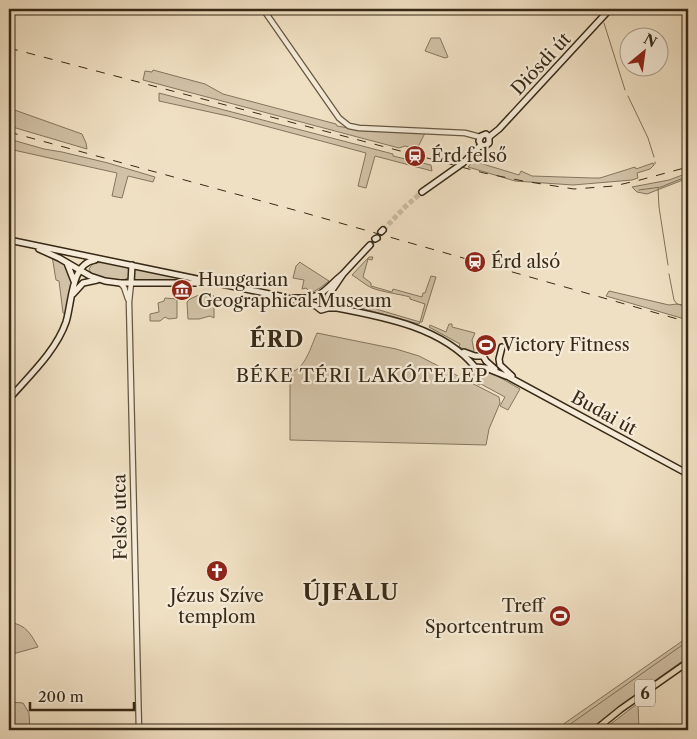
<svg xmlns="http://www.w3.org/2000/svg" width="697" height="739" viewBox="0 0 697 739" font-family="'Libre Caslon Text',serif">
	<rect width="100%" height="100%" fill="#f0e0c3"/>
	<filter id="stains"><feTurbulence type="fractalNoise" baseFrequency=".004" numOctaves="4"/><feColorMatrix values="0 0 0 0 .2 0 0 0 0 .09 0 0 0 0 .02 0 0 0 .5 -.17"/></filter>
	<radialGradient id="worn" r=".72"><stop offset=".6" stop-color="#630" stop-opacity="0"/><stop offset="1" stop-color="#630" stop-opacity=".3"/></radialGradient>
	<path fill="#d1c1a6" stroke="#84755e" d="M 431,38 L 440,38 L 448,57 L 445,58 L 425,51 Z
		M 153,70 L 205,84 L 223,94 L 336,124 L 337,126 L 365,131 L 425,133 L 417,149 L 405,146 L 399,148 L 143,80 L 145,71 L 152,72 Z
		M 159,93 L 393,154 L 393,156 L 431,165 L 432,171 L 375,156 L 366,188 L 358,186 L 366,153 L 228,116 L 159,101 Z
		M 9,108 L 82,134 L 86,143 L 87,149 L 9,126 Z
		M 9,139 L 44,149 L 62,152 L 108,163 L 155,177 L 153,182 L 128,176 L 122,198 L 112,196 L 117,173 L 9,149 Z
		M 473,161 L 519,175 L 521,171 L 532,176 L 592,178 L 600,178 L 635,167 L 636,169 L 653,163 L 654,165 L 650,169 L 637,173 L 638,178 L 632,180 L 573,185 L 515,181 L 468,167 Z
		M 688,173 L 688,178 L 647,194 L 637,192 L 632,187 L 669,180 Z
		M 52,256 L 66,264 L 73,279 L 66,315 L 63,313 L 59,281 L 56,280 Z
		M 369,257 L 373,257 L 372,260 L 368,259 L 363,277 L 371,283 L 371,286 L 392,292 L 393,289 L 422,297 L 423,293 L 425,293 L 431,276 L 436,277 L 422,322 L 420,322 L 419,324 L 339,302 L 342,296 L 349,301 L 420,322 L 425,304 L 410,299 L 410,297 C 399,294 382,292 372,288 C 365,285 359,279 352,275 Z
		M 300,262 L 301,263 L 329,281 L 320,288 L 311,293 L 306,288 L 302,289 L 304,280 L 293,278 L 296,266 Z
		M 93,263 C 104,262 121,262 130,270 L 130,276 C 119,286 104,278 92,275 L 89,269 Z
		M 134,267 L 198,281 L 133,281 Z
		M 609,291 L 669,305 L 677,304 L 688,307 L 688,320 L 606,296 Z
		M 201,294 L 214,296 L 214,301 L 209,302 L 209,306 L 214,306 L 214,318 L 210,316 L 199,319 L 188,319 L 187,302 L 190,299 Z
		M 165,298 L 177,299 L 177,318 L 169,319 L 165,317 L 160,321 L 150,321 L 150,314 L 159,312 L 158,303 L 164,301 Z
		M 449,324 L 452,324 L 452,327 L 475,333 L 472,340 L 474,351 L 472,352 L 459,347 L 460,344 L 429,327 L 430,325 L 446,332 Z
		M 317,333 L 396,349 L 419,356 L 499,397 L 500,403 L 489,429 L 486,445 L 290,440 L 290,372 C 305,370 311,346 317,333 Z
		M 487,370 L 520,389 L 508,410 L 500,406 L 505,397 L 481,384 L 479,385 L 466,377 L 471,371 Z
		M 11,623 C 26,624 32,636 38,647 L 9,655 L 9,624 Z
		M 688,637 L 688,657 L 657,679 L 589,730 L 555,730 Z
		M 9,685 L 10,702 L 23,703 L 29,713 L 30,730 L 9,730 Z
		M 638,703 L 639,730 L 603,730 Z"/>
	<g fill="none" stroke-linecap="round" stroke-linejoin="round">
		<path stroke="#80725a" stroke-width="1" d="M 598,9 L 600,13
			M 604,23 L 625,90
			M 628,96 L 648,138 L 654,157
			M 655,162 L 655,164
			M 658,188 L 659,207 L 668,265
			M 639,190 L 661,187 L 688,176
			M 669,274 L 674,300 L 677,304 L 688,306
			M 562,730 L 688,641"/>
		<path stroke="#cbbba0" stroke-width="5" stroke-dasharray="5 2.5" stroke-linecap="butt" d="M 383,230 L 406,206 L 422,192"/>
		<g stroke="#655741" stroke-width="7">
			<path id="tertiary" d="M 263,9 L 339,118 L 349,126 L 359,128 L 465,133 L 480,137
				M 120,283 L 124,287 L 128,299
				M 131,283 L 129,302 L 139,730"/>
		</g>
		<g stroke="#372916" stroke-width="8">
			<path id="secondary" d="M 489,137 L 499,129 L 610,9
				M 481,145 L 479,141 L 481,136 L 486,134 L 489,137
				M 481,145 L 485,146 L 489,143 L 489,137
				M 422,192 L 463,163 L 481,145
				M 381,232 L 383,230
				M 375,239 L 377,238
				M 9,240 L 284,297 L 316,306 L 321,310 L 328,308 L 337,308 C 385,317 443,328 475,367 L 486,368 L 506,376
				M 39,249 L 59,258 L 90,276 L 105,281 L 120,283 L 205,283
				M 67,263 L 74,281
				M 131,283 L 132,265
				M 73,294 L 83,283 L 97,280
				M 328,296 L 343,274 L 370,245
				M 294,298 C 324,299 322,291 343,274
				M 330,300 L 345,307
				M 502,347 L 499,359 L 500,365 L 512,376
				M 464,352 L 475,356 L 483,356 L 486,361 L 495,369
				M 505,375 L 688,474
				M 9,399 C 29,376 56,351 66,322 C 72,303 71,263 95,260"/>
		</g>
		<g stroke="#372916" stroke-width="8">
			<path id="primary" d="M 595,730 L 621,709 L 688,662"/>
		</g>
		<use href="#tertiary" stroke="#f5ebd8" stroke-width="4.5"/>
		<use href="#secondary" stroke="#f5ebd8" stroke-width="5"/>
		<use href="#primary" stroke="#f0e0c3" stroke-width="5"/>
		<path stroke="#372916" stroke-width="1" stroke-dasharray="9 9" stroke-linecap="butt" d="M 9,48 L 484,173 L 523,181 L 574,189 L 614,186 L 640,180 L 688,167
			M 9,132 L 298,211 L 688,322"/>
	</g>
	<defs>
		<g id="station-disc" transform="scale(1.125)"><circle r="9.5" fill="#8f2418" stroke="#f5ebd8"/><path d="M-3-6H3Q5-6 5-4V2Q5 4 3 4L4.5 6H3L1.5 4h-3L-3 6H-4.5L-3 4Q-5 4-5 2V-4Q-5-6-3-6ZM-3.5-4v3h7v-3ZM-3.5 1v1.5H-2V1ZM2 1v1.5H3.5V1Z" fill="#fff"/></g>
		<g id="museum-disc" transform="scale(1.125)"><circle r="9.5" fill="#8f2418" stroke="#f5ebd8"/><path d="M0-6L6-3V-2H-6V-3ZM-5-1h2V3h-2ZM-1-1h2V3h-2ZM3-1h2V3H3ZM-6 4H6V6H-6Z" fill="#fff"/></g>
		<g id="stadium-disc" transform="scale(1.125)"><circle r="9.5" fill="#8f2418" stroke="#f5ebd8"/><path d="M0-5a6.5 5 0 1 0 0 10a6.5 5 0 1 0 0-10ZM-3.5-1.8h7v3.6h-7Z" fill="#fff"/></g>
		<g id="church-disc" transform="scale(1.125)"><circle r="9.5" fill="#8f2418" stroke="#f5ebd8"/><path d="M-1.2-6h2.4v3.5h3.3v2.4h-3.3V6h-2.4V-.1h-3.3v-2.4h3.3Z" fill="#fff"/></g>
	</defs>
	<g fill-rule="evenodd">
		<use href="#station-disc" x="415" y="156"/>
		<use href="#station-disc" x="475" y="262"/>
		<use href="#museum-disc" x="182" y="290"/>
		<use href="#stadium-disc" x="486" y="345"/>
		<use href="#church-disc" x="217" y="571"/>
		<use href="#stadium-disc" x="560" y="616"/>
	</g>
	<g text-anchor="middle" stroke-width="4.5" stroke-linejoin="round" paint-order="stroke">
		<rect fill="#f5ebd8" stroke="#706350" stroke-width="1" x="635" y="679.5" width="20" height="27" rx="4"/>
		<g font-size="16" font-weight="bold" fill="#372916">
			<text x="645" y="699">6</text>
		</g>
		<g font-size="18" fill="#372916" stroke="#f5ebd8">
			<text transform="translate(541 64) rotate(-47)" y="6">Diósdi út</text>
			<text transform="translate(604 413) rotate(29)" y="6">Budai út</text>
			<text transform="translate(120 517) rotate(-91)" y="6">Felső utca</text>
		</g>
		<g font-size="18" fill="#372916" stroke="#f5ebd8" text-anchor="start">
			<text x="431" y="162">Érd felső</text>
			<text x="491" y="268">Érd alsó</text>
			<text x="198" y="286">Hungarian<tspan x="198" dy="21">Geographical Museum</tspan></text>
			<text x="502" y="351">Victory Fitness</text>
			<text x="217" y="602" text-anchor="middle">Jézus Szíve<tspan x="217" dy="21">templom</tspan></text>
			<text x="544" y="612" text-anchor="end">Treff<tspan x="544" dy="21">Sportcentrum</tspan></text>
		</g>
		<g font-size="19" letter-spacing="1" fill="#372916" stroke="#f5ebd8">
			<text x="362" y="382">BÉKE TÉRI LAKÓTELEP</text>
		</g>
		<g font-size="22" font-weight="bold" letter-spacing="1" fill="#372916" stroke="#f5ebd8">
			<text x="277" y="347">ÉRD</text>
			<text x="351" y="600">ÚJFALU</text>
		</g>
	</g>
	<rect width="697" height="739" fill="none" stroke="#f0e0c3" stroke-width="30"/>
	<rect x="10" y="10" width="677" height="719" fill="none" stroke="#372916" stroke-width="2.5"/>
	<rect x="15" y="15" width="667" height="709" fill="none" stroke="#372916"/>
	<g transform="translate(644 52) rotate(29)"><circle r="24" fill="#f5ebd8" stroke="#a99d8a"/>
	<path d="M0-4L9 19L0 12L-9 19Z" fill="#8f2418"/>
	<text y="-8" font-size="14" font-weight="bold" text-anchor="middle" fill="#372916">N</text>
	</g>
	<path d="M30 702v8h104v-8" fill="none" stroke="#372916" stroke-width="2.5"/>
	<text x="38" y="702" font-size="15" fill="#372916" stroke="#f5ebd8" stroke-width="4" paint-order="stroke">200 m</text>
	<rect width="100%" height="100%" filter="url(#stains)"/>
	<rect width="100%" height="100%" fill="url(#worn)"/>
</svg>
